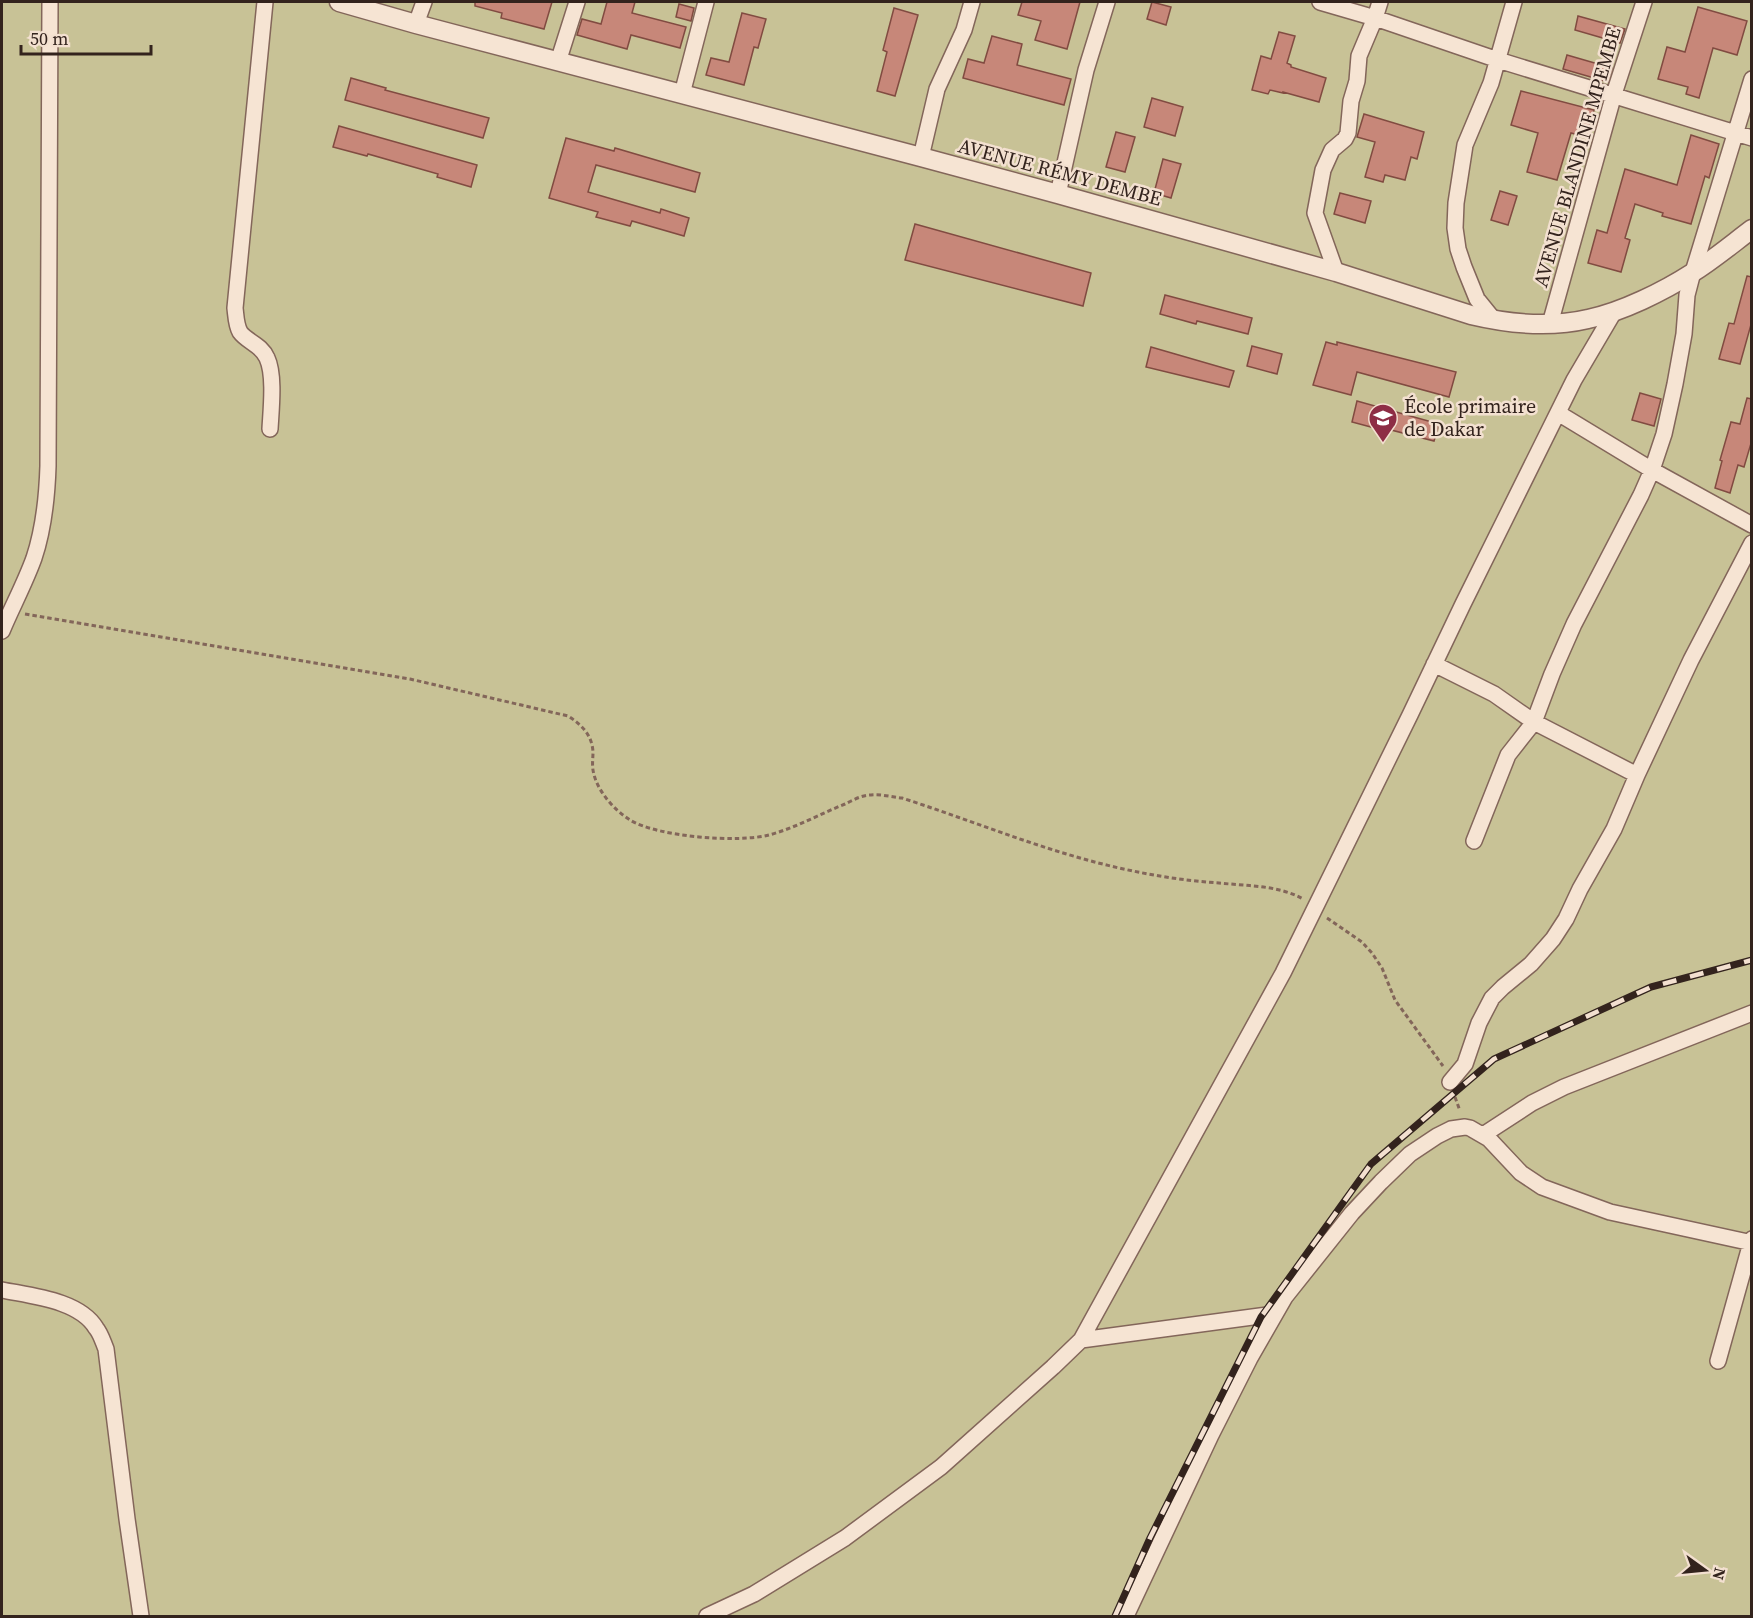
<svg xmlns="http://www.w3.org/2000/svg" width="1753" height="1618" viewBox="0 0 1753 1618" font-family="'Source Serif 4',serif">
	<rect width="100%" height="100%" fill="#ebd4c1"/>
	<path fill="#c8c296" d="M 2,2 L 1751,2 L 1751,1616 L 2,1616 Z"/>
	<path fill="#c78779" stroke="#814b41" stroke-width="1.5" d="M 475,2 L 552,2 L 544,29 L 501,18 L 502,13 L 475,6 Z
		M 607,2 L 635,2 L 632,13 L 686,27 L 680,48 L 631,35 L 627,49 L 577,35 L 582,19 L 601,24 Z
		M 1022,2 L 1080,2 L 1067,49 L 1035,40 L 1041,21 L 1018,15 Z
		M 1152,2 L 1171,7 L 1166,25 L 1147,19 Z
		M 679,4 L 694,8 L 691,21 L 676,17 Z
		M 1698,7 L 1747,21 L 1737,55 L 1713,48 L 1699,98 L 1686,94 L 1688,87 L 1658,79 L 1667,47 L 1685,52 Z
		M 894,8 L 918,15 L 895,96 L 877,91 L 887,52 L 883,50 Z
		M 742,13 L 766,19 L 758,48 L 754,47 L 744,85 L 706,75 L 711,58 L 729,62 Z
		M 1578,16 L 1625,29 L 1620,43 L 1575,30 Z
		M 1279,32 L 1295,36 L 1287,63 L 1291,65 L 1291,67 L 1326,78 L 1319,102 L 1283,92 L 1283,93 L 1270,90 L 1268,94 L 1252,90 L 1261,56 L 1271,59 Z
		M 992,36 L 1022,44 L 1017,65 L 1071,79 L 1064,105 L 963,78 L 968,59 L 984,63 Z
		M 1567,55 L 1612,68 L 1608,82 L 1563,69 Z
		M 351,78 L 386,88 L 385,90 L 489,118 L 483,138 L 345,100 Z
		M 1521,91 L 1594,110 L 1586,137 L 1571,133 L 1557,180 L 1527,172 L 1538,133 L 1511,125 Z
		M 1152,98 L 1183,107 L 1175,136 L 1144,127 Z
		M 1364,114 L 1424,132 L 1417,159 L 1411,157 L 1405,180 L 1385,175 L 1383,182 L 1365,177 L 1375,142 L 1357,137 Z
		M 339,126 L 477,165 L 471,187 L 437,177 L 438,174 L 368,154 L 367,156 L 333,147 Z
		M 1116,132 L 1135,137 L 1125,172 L 1106,167 Z
		M 1691,135 L 1719,144 L 1709,178 L 1705,176 L 1691,224 L 1662,216 L 1663,213 L 1635,204 L 1625,238 L 1630,240 L 1621,272 L 1588,263 L 1597,230 L 1607,233 L 1625,169 L 1677,185 Z
		M 566,138 L 614,151 L 615,148 L 700,173 L 695,192 L 596,165 L 588,192 L 660,213 L 661,209 L 689,218 L 684,236 L 632,221 L 630,226 L 596,217 L 598,212 L 549,198 Z
		M 1163,159 L 1181,164 L 1171,198 L 1154,193 Z
		M 1500,191 L 1517,196 L 1508,225 L 1491,220 Z
		M 1340,193 L 1371,201 L 1365,223 L 1334,214 Z
		M 915,224 L 1091,273 L 1083,306 L 905,260 Z
		M 1747,276 L 1752,277 L 1752,321 L 1740,364 L 1719,359 L 1729,323 L 1734,324 Z
		M 1165,295 L 1252,318 L 1248,334 L 1197,321 L 1196,324 L 1160,314 Z
		M 1326,342 L 1337,345 L 1337,342 L 1456,372 L 1449,397 L 1357,372 L 1351,395 L 1313,385 Z
		M 1252,346 L 1282,354 L 1277,374 L 1247,366 Z
		M 1151,347 L 1234,371 L 1229,387 L 1146,367 Z
		M 1640,393 L 1661,399 L 1654,426 L 1632,420 Z
		M 1747,398 L 1752,399 L 1752,440 L 1744,467 L 1738,465 L 1730,493 L 1715,488 L 1722,461 L 1720,460 L 1731,422 L 1740,424 Z
		M 1357,401 L 1439,424 L 1434,441 L 1387,429 L 1386,431 L 1352,422 Z"/>
	<g fill="none" stroke-linecap="round" stroke-linejoin="round">
		<g stroke="#83665a" stroke-width="18">
			<path id="minor" d="M 265,2 L 235,308 C 236,316 236,325 240,332 C 247,342 261,344 267,358 C 275,375 271,410 270,429
				M 1320,2 L 1375,18 L 1498,60 L 1752,138
				M 416,24 L 424,2
				M 558,62 L 577,2
				M 682,94 L 706,2
				M 921,157 L 937,89 L 964,30 L 972,2
				M 1058,194 L 1086,70 L 1107,2
				M 1336,272 L 1315,213 L 1323,170 L 1332,150 L 1345,139 L 1348,133 L 1351,101 L 1357,81 L 1359,56 L 1375,18 L 1380,2
				M 1494,320 L 1477,299 L 1464,267 L 1458,249 L 1455,228 L 1456,203 L 1465,145 L 1491,83 L 1514,2
				M 1550,324 L 1614,94 L 1644,2
				M 1558,413 L 1652,470 L 1752,525
				M 2,631 C 12,607 25,583 34,558 C 44,528 47,498 48,466 L 50,2
				M 1434,664 L 1494,694 L 1534,722 L 1637,775
				M 1474,841 L 1508,755 L 1534,722 L 1552,674 L 1574,624 L 1641,495 L 1652,470 L 1664,434 L 1675,384 L 1684,334 L 1687,295 L 1693,272 L 1752,79
				M 1450,1082 L 1465,1064 L 1479,1023 L 1492,998 L 1503,987 L 1531,964 L 1553,939 L 1566,919 L 1580,889 L 1614,829 L 1637,775 L 1691,660 L 1752,543
				M 1483,1135 L 1532,1103 L 1564,1087 L 1752,1013
				M 2,1290 C 31,1296 79,1300 96,1328 C 101,1334 103,1342 106,1349 L 127,1519 L 141,1616
				M 1081,1340 L 1275,1314
				M 1718,1361 L 1752,1239
				M 707,1616 L 754,1594 L 845,1538 L 941,1467 L 1053,1367 L 1081,1340 L 1283,973 L 1410,715 L 1463,604 L 1574,380 L 1614,312
				M 1126,1616 L 1211,1435 L 1250,1358 L 1285,1297 L 1352,1213 L 1381,1182 L 1410,1154 L 1437,1136 L 1451,1129 L 1465,1127 L 1470,1128 L 1489,1139 L 1521,1173 L 1542,1187 L 1610,1212 L 1752,1243"/>
		</g>
		<g stroke="#83665a" stroke-width="21">
			<path id="tertiary" d="M 339,2 L 416,24 L 921,157 L 1058,194 L 1336,272 L 1471,315 C 1509,324 1550,328 1588,319 C 1622,312 1664,291 1692,273 C 1713,260 1732,244 1752,229"/>
		</g>
		<path stroke="#83665a" stroke-width="3" stroke-dasharray="4.5 3" stroke-linecap="butt" d="M 25,614 L 410,679 L 568,716 C 582,725 592,735 593,752 C 593,758 592,764 593,770 C 596,790 614,810 630,820 C 658,837 738,843 769,835 C 795,828 820,814 845,804 C 853,800 862,795 871,795 C 881,794 892,797 902,798 C 979,823 1054,855 1133,871 C 1161,877 1190,881 1219,883 C 1247,886 1278,885 1303,899
			M 1327,918 L 1362,942 L 1372,953 L 1382,968 L 1395,1000 L 1443,1066
			M 1455,1097 L 1460,1111"/>
		<use href="#minor" stroke="#f6e4d3" stroke-width="15"/>
		<use href="#tertiary" stroke="#f6e4d3" stroke-width="18"/>
		<g stroke="#33231d" stroke-width="7">
			<path id="rail" d="M 1115,1616 L 1150,1538 L 1261,1317 L 1371,1164 L 1494,1059 L 1651,987 L 1752,960"/>
		</g>
		<use href="#rail" stroke="#f3e0d0" stroke-width="4.5" stroke-dasharray="14" stroke-linecap="butt"/>
	</g>
	<defs>
		<g id="school-pin" transform="scale(1.5)"><path d="M0 17L-7.5 6A9.5 9.5 0 1 1 7.5 6Z" fill="#8e2d45" stroke="#f3e0d0"/><path d="M0-5L7-2L0 1L-7-2ZM-4 1L0 2.5L4 1V4Q0 6-4 4Z" fill="#fff"/></g>
	</defs>
	<g fill-rule="evenodd">
		<use href="#school-pin" x="1383" y="418"/>
	</g>
	<g text-anchor="middle" stroke-width="5" stroke-linejoin="round" paint-order="stroke">
		<g font-size="20" fill="#33231d" stroke="#f3e0d0">
			<text transform="translate(1577 157) rotate(-74)" y="7">AVENUE BLANDINE MPEMBE</text>
			<text transform="translate(1060 172) rotate(15)" y="7">AVENUE RÉMY DEMBE</text>
		</g>
		<g font-size="20" fill="#33231d" stroke="#f3e0d0" text-anchor="start">
			<text x="1404" y="413">École primaire<tspan x="1404" dy="23">de Dakar</tspan></text>
		</g>
	</g>
	<rect width="1753" height="1618" fill="none" stroke="#33231d" stroke-width="6"/>
	<g transform="translate(1705 1570) rotate(105)" stroke="#f3e0d0" stroke-width="4.5" paint-order="stroke">
	<path d="M0-4.5L10 22L0 15L-10 22Z" fill="#33231d"/>
	<text y="-9" font-size="16" font-weight="bold" text-anchor="middle" fill="#33231d">N</text>
	</g>
	<path d="M21 45v9h130v-9" fill="none" stroke="#33231d" stroke-width="3"/>
	<text x="30" y="45" font-size="18" fill="#33231d" stroke="#f3e0d0" stroke-width="4.5" paint-order="stroke">50 m</text>
</svg>
